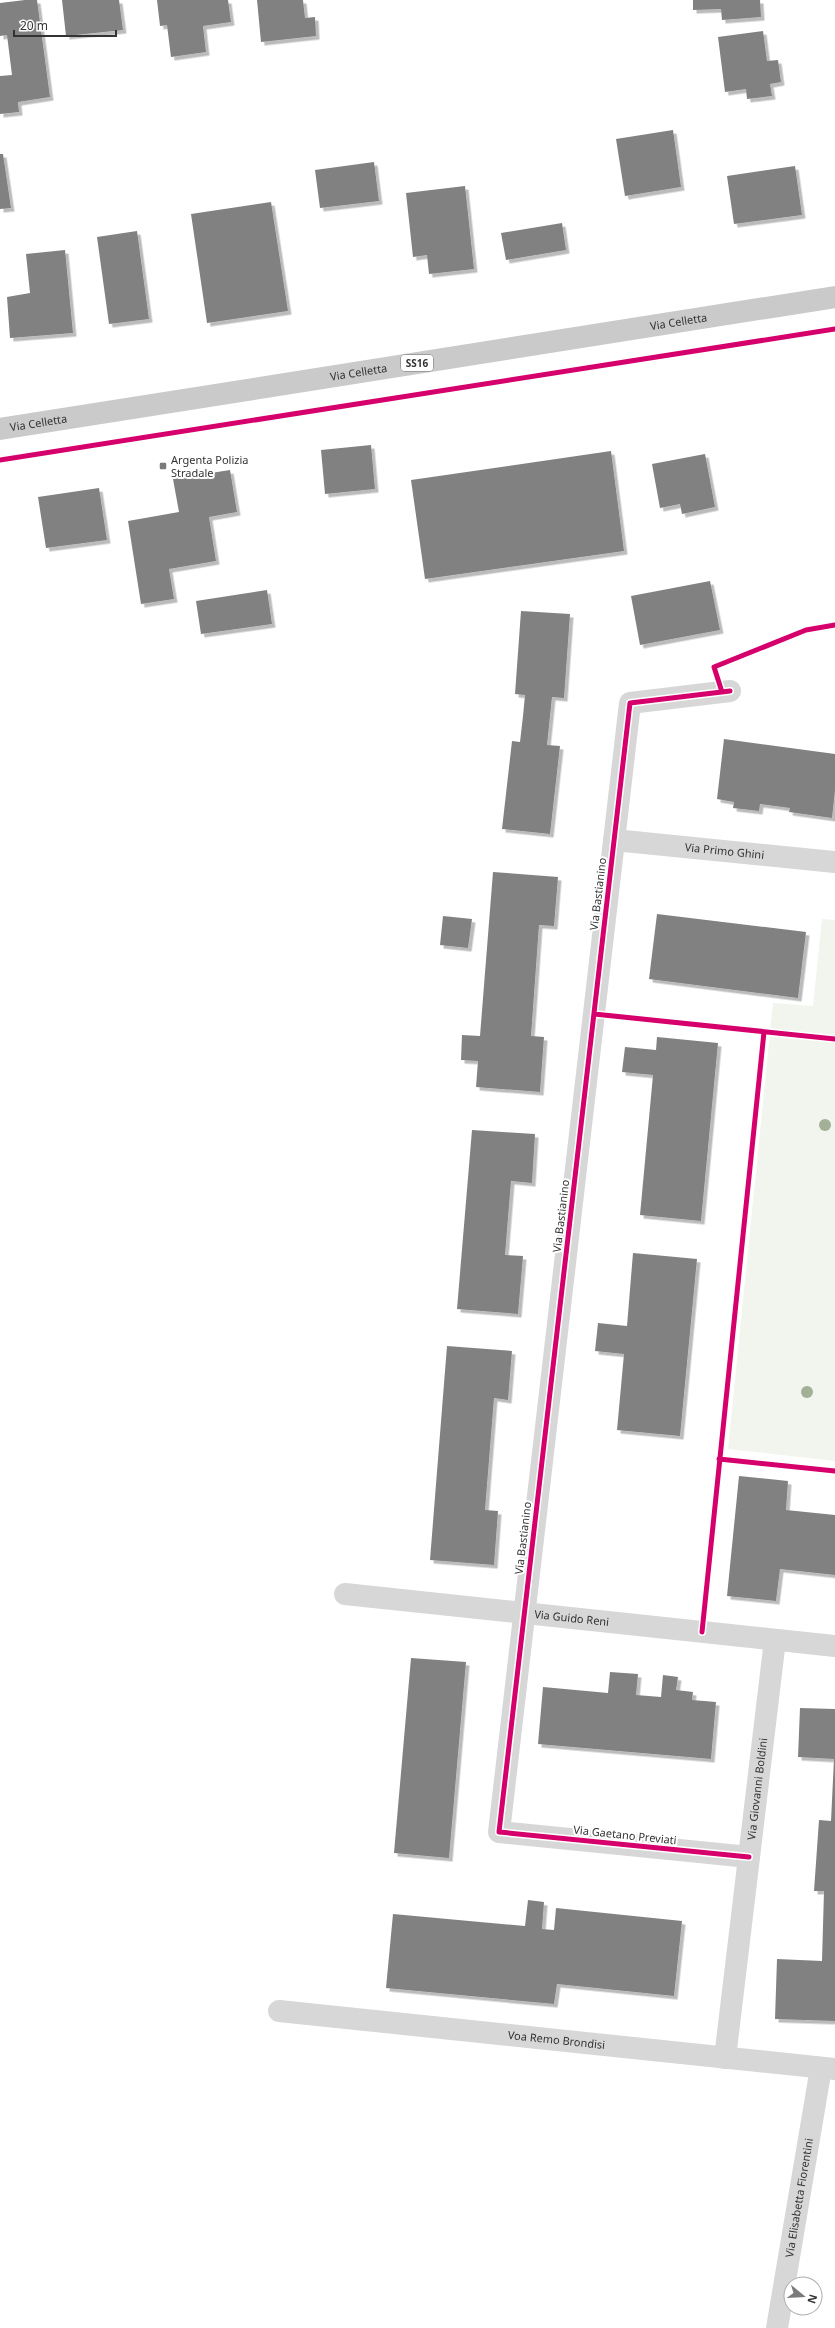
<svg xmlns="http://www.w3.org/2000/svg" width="835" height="2328" viewBox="0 0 835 2328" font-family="'Noto Sans',sans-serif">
	<defs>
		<filter id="shadow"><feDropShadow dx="3.5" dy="3.5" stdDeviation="0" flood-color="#0004"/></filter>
	</defs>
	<rect width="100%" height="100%" fill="#fff"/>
	<path fill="#f1f5ed" d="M 822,919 L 835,920 L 835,1461 L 728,1449 L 773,1003 L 813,1006 Z"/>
	<path fill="#818181" filter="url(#shadow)" d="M 25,0 L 37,0 L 50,97 L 18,102 L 19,112 L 0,114 L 0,76 L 12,75 L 7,35 L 0,36 L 0,3 Z
		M 62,0 L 119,0 L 123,30 L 66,36 Z
		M 157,0 L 228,0 L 231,22 L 203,26 L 206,52 L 171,57 L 167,25 L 160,26 Z
		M 257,0 L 303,0 L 305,18 L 315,17 L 316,36 L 261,42 Z
		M 693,0 L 760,0 L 761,17 L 722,20 L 721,9 L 693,10 Z
		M 763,31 L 767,61 L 778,60 L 781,82 L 770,84 L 772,96 L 747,99 L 746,89 L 725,92 L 718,37 Z
		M 673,130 L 681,187 L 625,196 L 616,139 Z
		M 0,154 L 3,154 L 11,208 L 0,209 Z
		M 374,162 L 379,201 L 320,208 L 315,170 Z
		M 795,166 L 802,215 L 734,224 L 727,176 Z
		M 465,186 L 474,269 L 429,274 L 427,255 L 413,257 L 406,193 Z
		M 271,202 L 288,311 L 207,323 L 191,214 Z
		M 562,223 L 566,250 L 506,260 L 501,233 Z
		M 137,231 L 149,319 L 109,324 L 97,237 Z
		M 65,250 L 73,333 L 10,338 L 7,297 L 30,293 L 26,254 Z
		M 371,445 L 375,489 L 325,494 L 321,450 Z
		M 611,451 L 624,551 L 425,579 L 411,480 Z
		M 705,454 L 715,507 L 682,514 L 680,504 L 660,508 L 652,464 Z
		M 230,470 L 237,512 L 209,517 L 216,561 L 169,569 L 174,599 L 141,604 L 128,521 L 179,512 L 173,479 Z
		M 99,488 L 107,540 L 46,548 L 38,497 Z
		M 710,581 L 720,630 L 640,645 L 631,596 Z
		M 267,590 L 272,624 L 201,634 L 196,601 Z
		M 521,611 L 570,614 L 564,698 L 552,697 L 547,745 L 560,746 L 550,834 L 502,829 L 512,741 L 520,742 L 523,716 L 525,695 L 515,694 Z
		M 724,739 L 835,754 L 835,790 L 832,818 L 789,812 L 790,808 L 760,804 L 759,811 L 733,808 L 734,802 L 717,799 Z
		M 493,872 L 558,877 L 554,926 L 539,925 L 531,1036 L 544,1037 L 540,1092 L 476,1087 L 478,1061 L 461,1060 L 462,1035 L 480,1036 Z
		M 657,914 L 806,932 L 798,998 L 649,979 Z
		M 443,916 L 472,919 L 468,948 L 440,945 Z
		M 657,1037 L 718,1043 L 701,1221 L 640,1215 L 653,1075 L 622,1072 L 625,1047 L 656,1050 Z
		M 472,1130 L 535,1134 L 532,1183 L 511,1181 L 505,1255 L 523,1256 L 518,1314 L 457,1309 Z
		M 633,1253 L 697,1259 L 680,1436 L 617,1430 L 624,1354 L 595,1351 L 598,1323 L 627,1326 Z
		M 447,1346 L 512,1351 L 508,1400 L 494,1398 L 485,1510 L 498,1511 L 494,1565 L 430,1560 Z
		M 739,1476 L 788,1481 L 786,1510 L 835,1515 L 835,1575 L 780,1569 L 776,1601 L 727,1596 Z
		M 411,1658 L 466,1662 L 449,1858 L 394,1853 Z
		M 610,1672 L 638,1674 L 636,1695 L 661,1697 L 663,1675 L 678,1677 L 676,1690 L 693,1692 L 692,1700 L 716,1702 L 711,1759 L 538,1744 L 543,1687 L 608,1693 Z
		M 800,1708 L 835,1709 L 835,2021 L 775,2019 L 777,1959 L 822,1961 L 824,1891 L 814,1891 L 819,1820 L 831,1821 L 834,1759 L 798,1757 Z
		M 528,1900 L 544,1902 L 542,1929 L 554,1930 L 556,1908 L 682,1921 L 674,1996 L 557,1984 L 554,2004 L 386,1988 L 393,1914 L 525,1926 Z"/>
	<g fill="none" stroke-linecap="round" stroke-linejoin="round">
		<g stroke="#d7d7d7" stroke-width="22">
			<path d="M 730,691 L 630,703 L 499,1832 L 749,1857"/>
			<path id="s1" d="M 614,840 L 835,862"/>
			<path id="s2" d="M 345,1594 L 835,1646"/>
			<path id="s3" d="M 279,2011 L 835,2069"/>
			<path id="s4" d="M 725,2058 L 775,1640"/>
			<path id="s5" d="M 777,2328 L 821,2068"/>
		</g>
		<path stroke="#cacaca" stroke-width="22" id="s6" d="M 0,429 L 835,297"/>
		<g stroke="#fff" stroke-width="8">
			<path id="cycleway" d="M 0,460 L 835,329
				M 730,691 L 630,703 L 499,1832 L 749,1857
				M 722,692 L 714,667 L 806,630 L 835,625
				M 594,1014 L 835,1039
				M 719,1459 L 835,1471
				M 702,1632 L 764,1032"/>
		</g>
		<use href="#cycleway" stroke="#d6006c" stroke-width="5"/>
	</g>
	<g fill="#a2b095">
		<circle cx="825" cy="1125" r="6"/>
		<circle cx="807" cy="1392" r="6"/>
	</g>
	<rect fill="#7a7a7a" stroke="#fff" stroke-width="1.5" x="159" y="462" width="8" height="8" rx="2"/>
	<g text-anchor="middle" stroke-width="4" stroke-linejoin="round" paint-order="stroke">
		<rect fill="#fff" stroke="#707070" stroke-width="1" x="401" y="355" width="32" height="16" rx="3"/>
		<g font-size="10" font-weight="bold" fill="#333">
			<text x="417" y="367">SS16</text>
		</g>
		<g font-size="11" fill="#333" stroke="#fff">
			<text dy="4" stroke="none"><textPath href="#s6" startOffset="687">Via Celletta</textPath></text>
			<text dy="4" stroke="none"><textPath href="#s6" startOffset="363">Via Celletta</textPath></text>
			<text dy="4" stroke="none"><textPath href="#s6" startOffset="39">Via Celletta</textPath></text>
			<text dy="4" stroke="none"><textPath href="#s1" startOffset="111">Via Primo Ghini</textPath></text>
			<text transform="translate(598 894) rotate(-83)" y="4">Via Bastianino</text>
			<text transform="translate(561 1216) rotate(-83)" y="4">Via Bastianino</text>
			<text transform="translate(523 1538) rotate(-83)" y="4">Via Bastianino</text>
			<text dy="4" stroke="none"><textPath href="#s2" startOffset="228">Via Guido Reni</textPath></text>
			<text dy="4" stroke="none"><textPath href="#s4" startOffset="271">Via Giovanni Boldini</textPath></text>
			<text transform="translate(625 1835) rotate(6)" y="4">Via Gaetano Previati</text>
			<text dy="4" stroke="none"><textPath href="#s3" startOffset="279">Voa Remo Brondisi</textPath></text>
			<text dy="4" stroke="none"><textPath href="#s5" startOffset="132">Via Elisabetta Fiorentini</textPath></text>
		</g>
		<g font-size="11" fill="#333" stroke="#fff" text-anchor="start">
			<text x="171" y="464">Argenta Polizia<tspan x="171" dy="13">Stradale</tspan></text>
		</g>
	</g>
	<g transform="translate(803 2296) rotate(108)"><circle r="19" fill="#ffffff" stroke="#adadad"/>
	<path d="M0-3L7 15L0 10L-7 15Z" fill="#7a7a7a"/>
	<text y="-6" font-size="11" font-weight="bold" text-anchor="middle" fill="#333333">N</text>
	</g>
	<path d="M14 30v6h102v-6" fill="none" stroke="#333333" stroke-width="2"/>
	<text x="20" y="30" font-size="12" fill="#333333" stroke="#ffffff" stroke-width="3" paint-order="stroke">20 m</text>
</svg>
